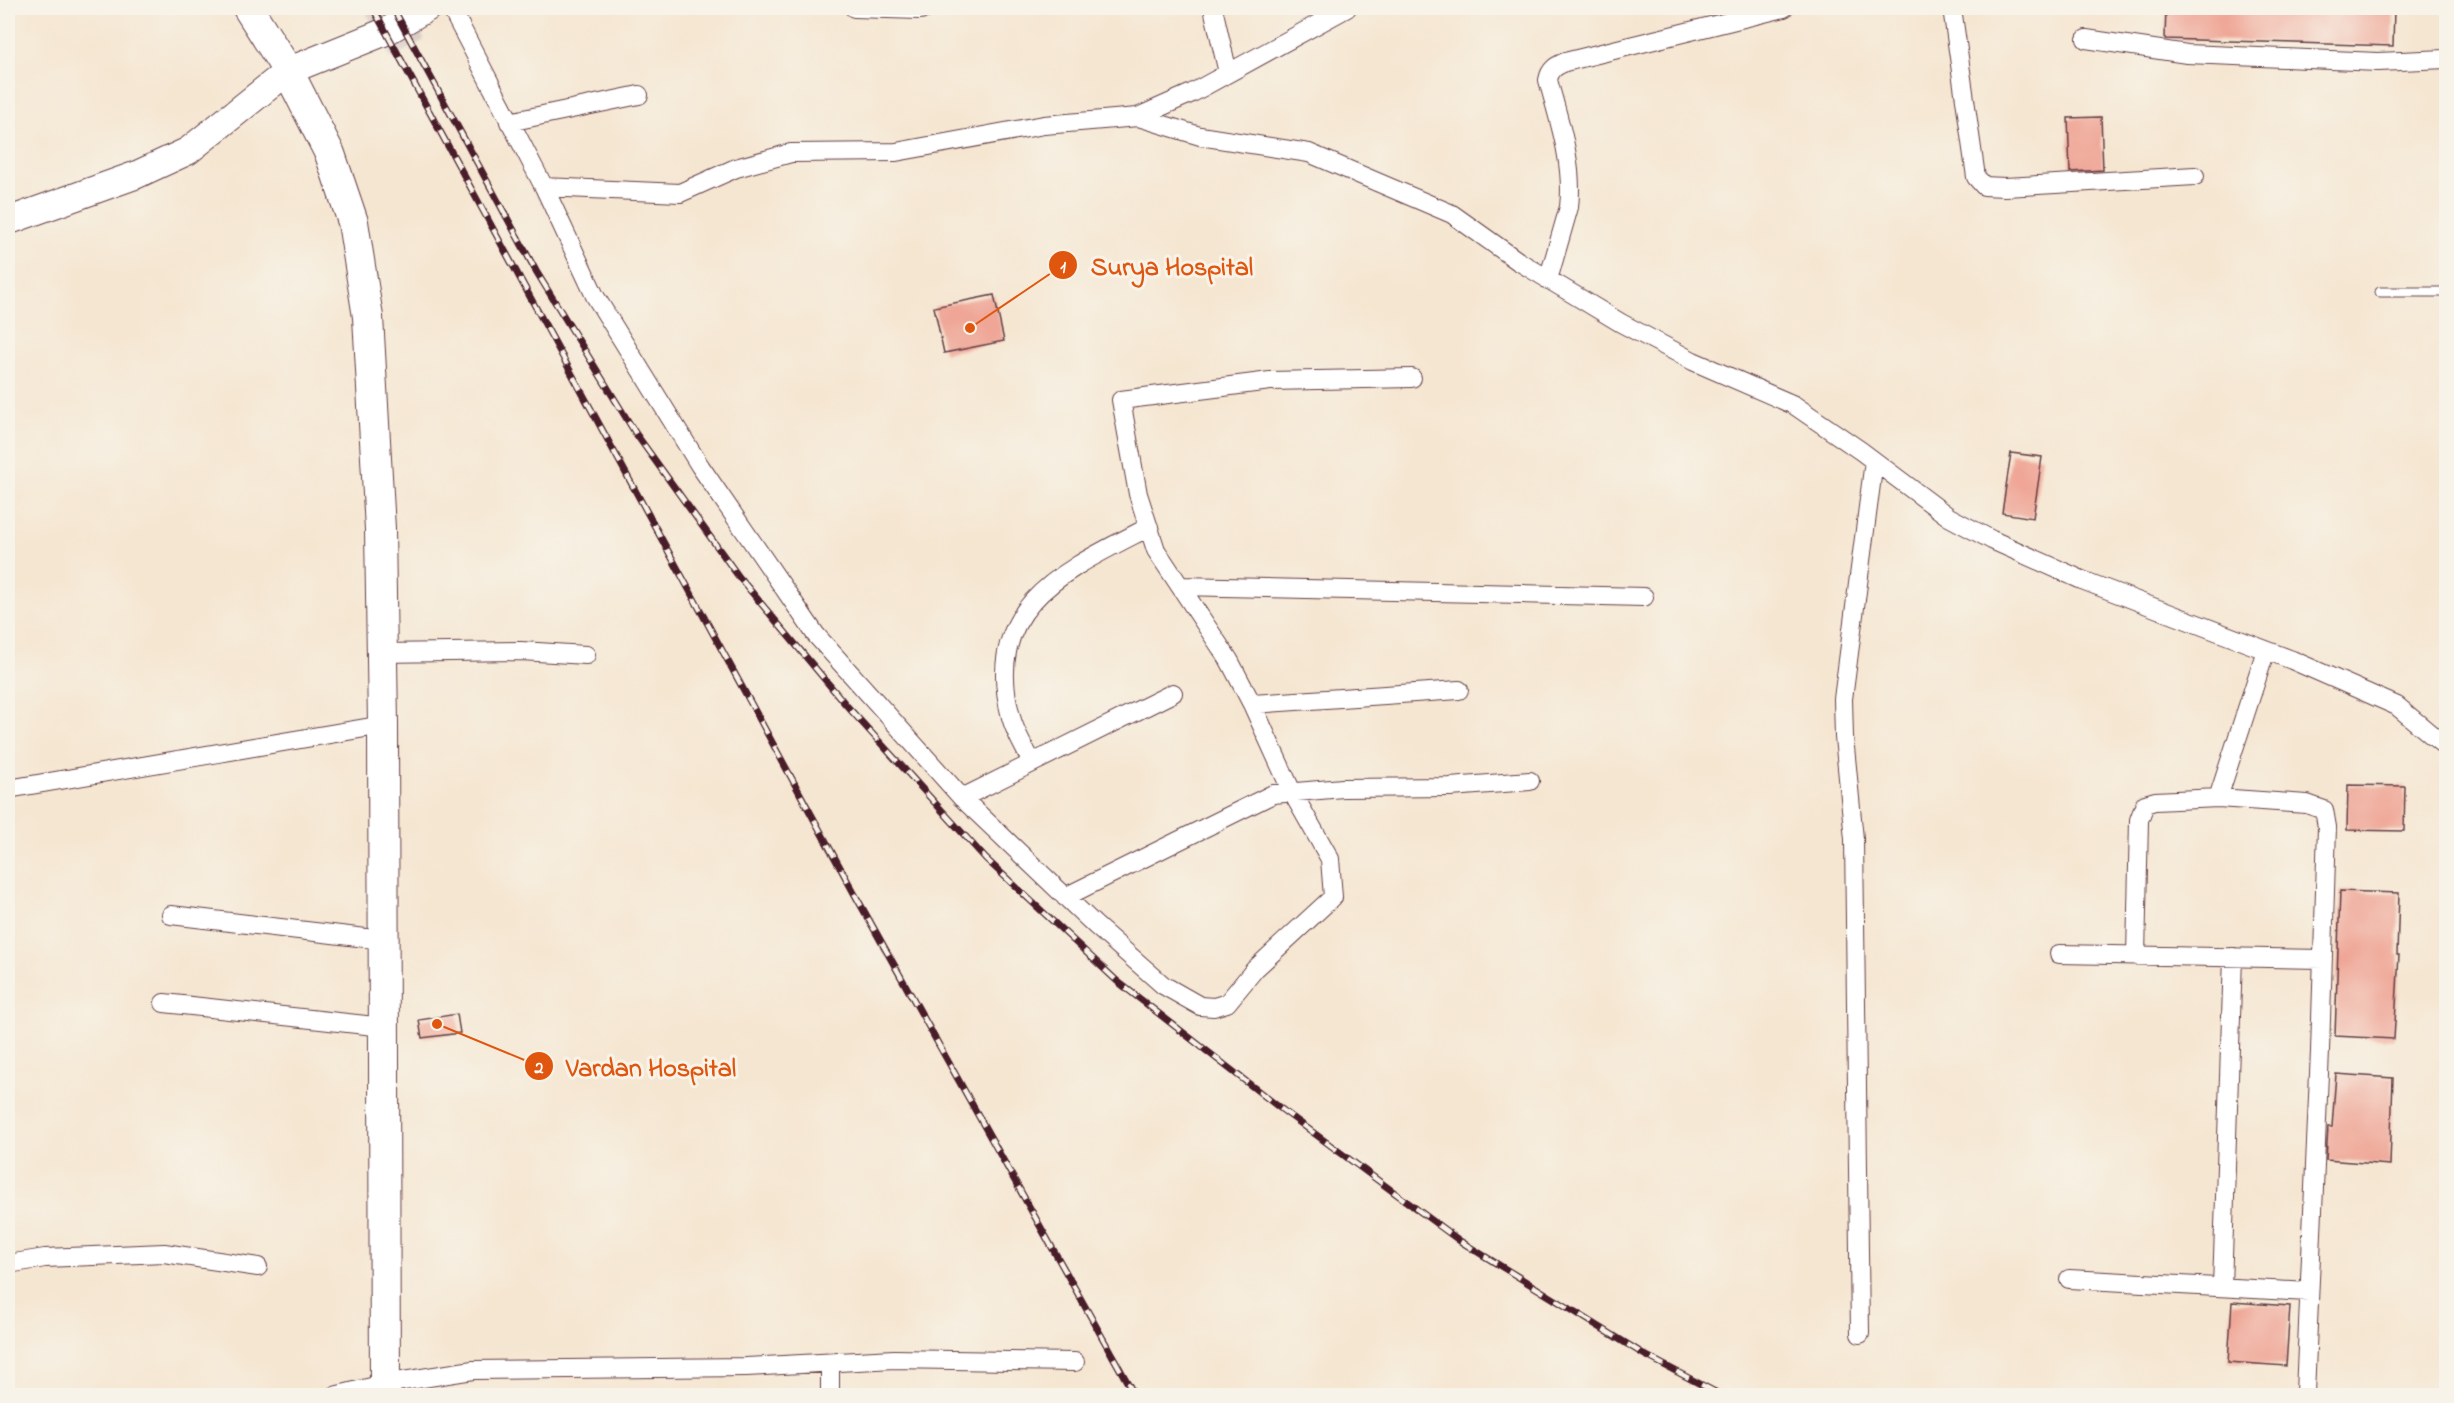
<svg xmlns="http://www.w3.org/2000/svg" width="2454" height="1403" viewBox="0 0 2454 1403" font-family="'Indie Flower',sans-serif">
	<rect width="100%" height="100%" fill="#f7f3e8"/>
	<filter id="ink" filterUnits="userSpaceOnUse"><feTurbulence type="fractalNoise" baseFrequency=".0167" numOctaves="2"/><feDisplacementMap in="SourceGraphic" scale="12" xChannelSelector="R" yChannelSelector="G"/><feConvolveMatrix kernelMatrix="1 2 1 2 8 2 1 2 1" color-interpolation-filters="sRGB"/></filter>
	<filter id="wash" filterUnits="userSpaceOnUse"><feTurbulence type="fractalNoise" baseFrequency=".008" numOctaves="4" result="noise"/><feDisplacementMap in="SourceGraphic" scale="24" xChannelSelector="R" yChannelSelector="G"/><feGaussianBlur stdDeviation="1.35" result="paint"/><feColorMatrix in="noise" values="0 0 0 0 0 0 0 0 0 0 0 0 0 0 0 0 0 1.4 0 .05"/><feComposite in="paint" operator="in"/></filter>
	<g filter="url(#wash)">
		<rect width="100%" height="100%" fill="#f5e6d1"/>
		<path fill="#cfc0ba" d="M 364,8 L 412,8 L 424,40 L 391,59 Z"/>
		<g id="blocks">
			<path fill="#efa696" d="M 2166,8 L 2394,8 L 2393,46 L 2165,39 Z
				M 2101,117 L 2103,170 L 2070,172 L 2068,118 Z
				M 994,295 L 1004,341 L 944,353 L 934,307 Z
				M 2011,453 L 2042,457 L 2033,518 L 2002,513 Z
				M 2348,785 L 2405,786 L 2404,831 L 2347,830 Z
				M 2340,891 L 2399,893 L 2397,955 L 2399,955 L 2394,1039 L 2335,1036 Z
				M 457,1014 L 460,1033 L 422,1038 L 419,1020 Z
				M 2336,1074 L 2393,1078 L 2390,1165 L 2326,1160 L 2328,1127 L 2332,1127 Z
				M 2232,1302 L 2290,1306 L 2286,1366 L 2228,1362 Z"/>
		</g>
	</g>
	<g filter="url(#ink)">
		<use href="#blocks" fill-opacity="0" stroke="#643d44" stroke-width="1.5"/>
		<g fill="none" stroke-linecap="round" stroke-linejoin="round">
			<g stroke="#643d44" stroke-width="11">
				<path id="lane" d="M 2380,292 L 2446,292"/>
			</g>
			<g stroke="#643d44" stroke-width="20">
				<path id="street" d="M 451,8 L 544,187 L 595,296 L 700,466 L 816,635 L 962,798 L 1095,925 L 1163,985 L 1200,1006 L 1214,1007 L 1227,1003 L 1255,969 L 1333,897 L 1330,859 L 1292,792 L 1252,704 L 1229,660 L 1156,550 L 1138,494 L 1121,400 L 1270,381 L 1412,378
					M 854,8 L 920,10 L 930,8
					M 1213,8 L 1228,73
					M 1952,8 L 1976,177 L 1984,186 L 2005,187 L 2195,176
					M 2086,39 L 2187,54 L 2378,62 L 2446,59
					M 1138,117 L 1200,136 L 1309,153 L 1452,214 L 1518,261 L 1621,323 L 1693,361 L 1794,405 L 1861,451 L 1949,517 L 1992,540 L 2082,580 L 2292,660 L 2397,706 L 2446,747
					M 509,122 L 639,95
					M 544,187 L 680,193 L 736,168 L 791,153 L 896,152 L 1044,125 L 1138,117 L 1192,93 L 1347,8
					M 1548,280 L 1569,207 C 1574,164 1559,121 1548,80 C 1550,69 1556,66 1565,62 L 1784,8
					M 1180,586 L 1644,597
					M 382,653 L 521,651 L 586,655
					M 1252,704 L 1459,690
					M 1032,763 C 1025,748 1015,733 1011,717 C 981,605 1066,570 1149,527
					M 8,789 L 383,725
					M 962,798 L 1173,693
					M 2218,798 L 2266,650
					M 1065,897 L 1273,794 L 1343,788 L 1450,787 L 1530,781
					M 171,915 L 383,940
					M 2059,954 L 2323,959
					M 2136,956 L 2139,820 L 2145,804 L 2155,801 L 2218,798 L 2307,804 L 2324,810 L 2327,827 L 2320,1051 L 2305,1393
					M 164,1003 L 384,1027
					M 8,1264 L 45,1258 L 164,1253 L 258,1267
					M 2069,1279 L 2309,1292
					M 2222,1287 L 2233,957
					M 1860,1334 L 1854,839 L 1844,737 L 1843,699 L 1874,461
					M 334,1396 L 384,1384 L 473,1370 L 746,1367 L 894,1359 L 1075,1362
					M 830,1396 L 830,1363"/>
			</g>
			<g stroke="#643d44" stroke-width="29">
				<path id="secondary" d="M 8,221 L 136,175 L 188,151 L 288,71 L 387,31 L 427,8"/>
			</g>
			<g stroke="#643d44" stroke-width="32">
				<path id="primary" d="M 248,8 L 288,71 L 330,154 L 353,222 L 368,317 L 380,529 L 383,725 L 385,1396"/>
			</g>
			<use href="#lane" stroke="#fff" stroke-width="9"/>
			<use href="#street" stroke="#fff" stroke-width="18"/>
			<use href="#secondary" stroke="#fff" stroke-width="27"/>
			<use href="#primary" stroke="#fff" stroke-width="30"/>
			<g stroke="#4a1f2b" stroke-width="7">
				<path id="rail" d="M 373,8 L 854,893 L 1135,1396
					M 393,8 L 536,271 L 636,434 L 739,577 L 847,706 L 986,859 L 1117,981 L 1280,1108 L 1460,1241 L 1645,1355 L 1723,1396"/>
			</g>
			<use href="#rail" stroke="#f7f3e8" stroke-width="4.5" stroke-dasharray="14" stroke-linecap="butt"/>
		</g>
	</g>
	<path fill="none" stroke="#e0560e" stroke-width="2" d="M970 328L1063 265M437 1024L539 1066"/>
	<g fill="#e0560e" stroke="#f7f3e8" stroke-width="2">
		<circle cx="970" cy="328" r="6"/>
		<circle cx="437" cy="1024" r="6"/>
		<circle cx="1063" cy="265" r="15"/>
		<circle cx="539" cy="1066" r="15"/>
	</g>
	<g font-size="18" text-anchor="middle" font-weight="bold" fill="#fff">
		<text x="1063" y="272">1</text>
		<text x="539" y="1073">2</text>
	</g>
	<g font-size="26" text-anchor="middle" font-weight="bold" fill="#e0560e" stroke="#f7f3e8" stroke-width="6" stroke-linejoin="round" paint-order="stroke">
		<text x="1172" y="275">Surya Hospital</text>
		<text x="651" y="1076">Vardan Hospital</text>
	</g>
	<rect width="2454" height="1403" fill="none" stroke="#f7f3e8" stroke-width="30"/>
</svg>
